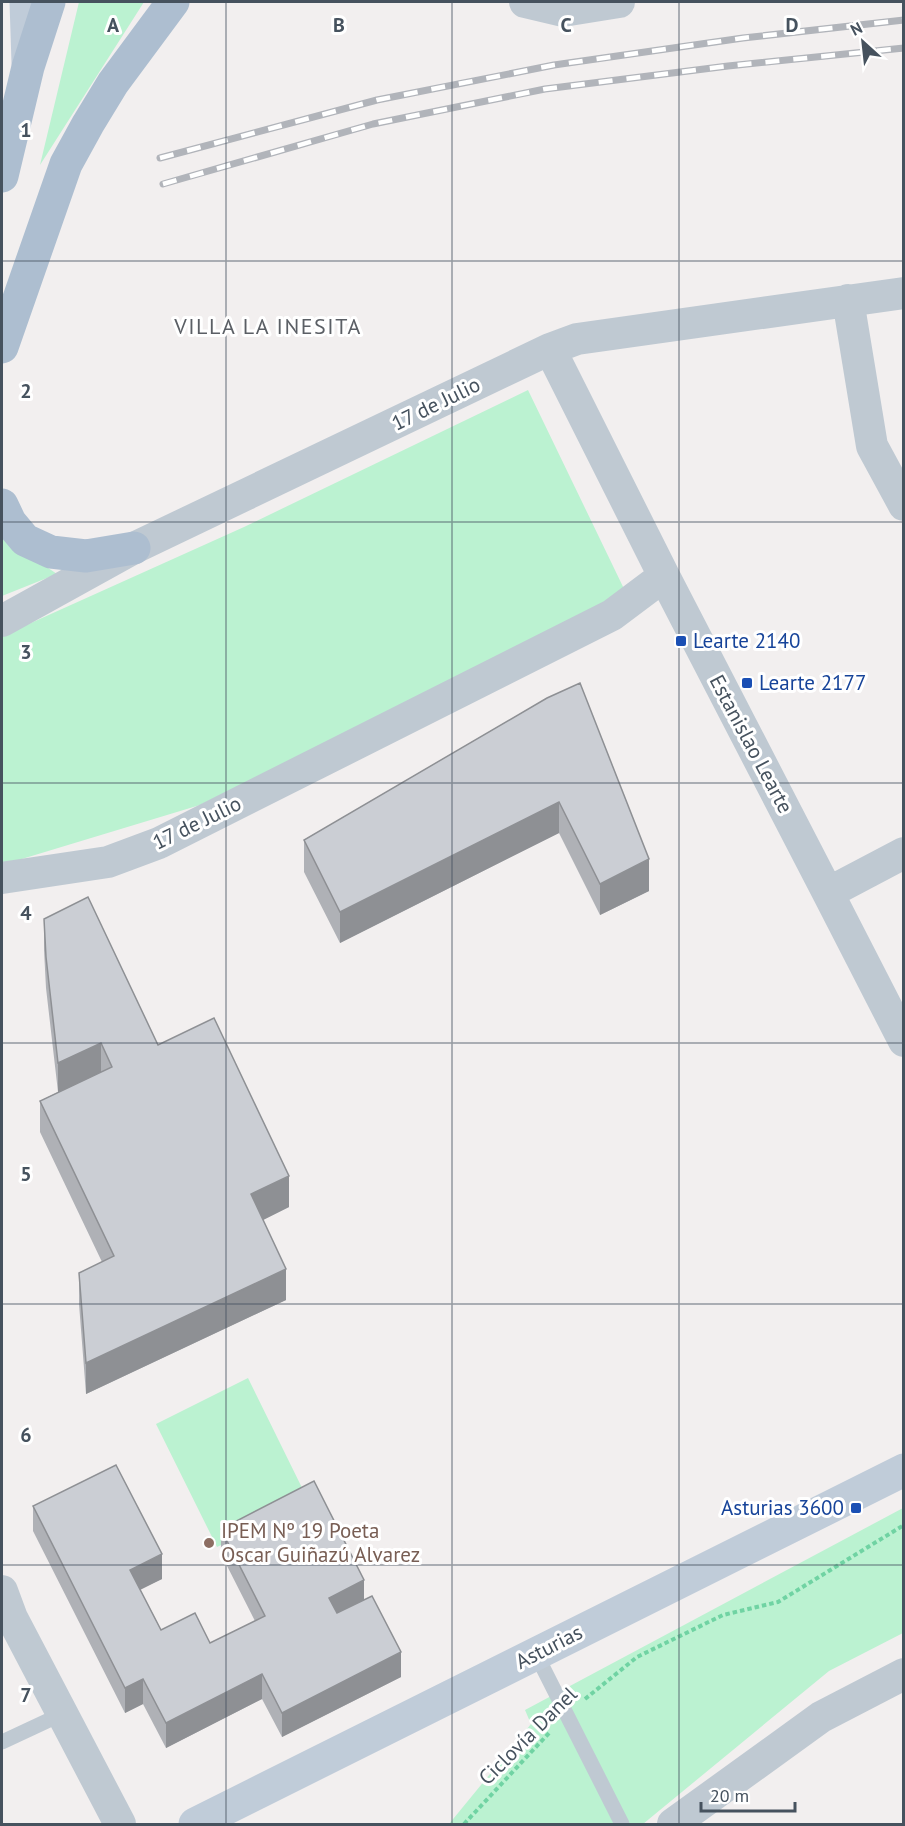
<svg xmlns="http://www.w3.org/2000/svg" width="905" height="1826" viewBox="0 0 905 1826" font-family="'PT Sans',sans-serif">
	<rect width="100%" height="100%" fill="#f2efef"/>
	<path fill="#bbf2d1" d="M 79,2 L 144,2 L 40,165 Z
		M 528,390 L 627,595 L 200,805 L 2,865 L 2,636 L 244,527 Z
		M 2,537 L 57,574 L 2,596 Z
		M 248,1378 L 309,1502 L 217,1547 L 156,1424 Z
		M 903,1508 L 903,1633 L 829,1671 L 643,1824 L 449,1824 L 531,1724 L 525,1710 Z"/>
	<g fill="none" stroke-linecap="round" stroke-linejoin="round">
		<path stroke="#70d3a3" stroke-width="4" stroke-dasharray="4.5 3" stroke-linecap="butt" d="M 585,1699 L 637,1657 L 723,1615 L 778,1602 L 904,1525
			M 464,1824 L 549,1733"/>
		<path stroke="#bfc9d2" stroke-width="15" d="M 536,1654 L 622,1824
			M 2,1742 L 62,1714"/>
		<path stroke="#bfc9d2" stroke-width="32" d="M 525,2 L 563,11 L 619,2
			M 848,300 L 872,446 L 904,505
			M 550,349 L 664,576 L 828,893 L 904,1041
			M 2,621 L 134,548 L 550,349 L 577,339 L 904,293
			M 2,878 L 108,862 L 159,843 L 612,615 L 664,576
			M 828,893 L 904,853
			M 2,1591 L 12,1618 L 120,1824
			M 673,1824 L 821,1717 L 904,1674"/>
		<path stroke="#c0ccd9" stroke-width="33" d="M 26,2 L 28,63
			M 195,1824 L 904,1470"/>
		<path stroke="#adbed0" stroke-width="33" d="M 2,176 L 28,67 L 49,2
			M 2,347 L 66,164 L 88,124 L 113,83 L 173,2
			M 2,505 L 10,522 L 25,540 L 51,552 L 86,556 L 134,548"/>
		<g stroke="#b1b4ba" stroke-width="7">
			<path id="rail" d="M 160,158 L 377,100 L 554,65 L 743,38 L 904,20
				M 163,184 L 373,124 L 545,89 L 728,66 L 904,48"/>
		</g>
		<use href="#rail" stroke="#fff" stroke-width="4.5" stroke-dasharray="14" stroke-linecap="butt"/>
	</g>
	<path fill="#afb1b6" d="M 547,698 L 649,891 L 600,915 L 559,833 L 340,943 L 304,872 L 304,840 Z
		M 44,919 L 158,1045 L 289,1207 L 263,1220 L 286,1300 L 86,1394 L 79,1304 L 79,1273 L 102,1262 L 40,1132 L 40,1101 L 58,1092 L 46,988 L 44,950 Z
		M 33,1506 L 162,1579 L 140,1589 L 161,1630 L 210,1643 L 255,1621 L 221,1554 L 221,1529 L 364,1599 L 401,1677 L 282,1737 L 262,1699 L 166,1748 L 143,1704 L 125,1713 L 33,1531 Z"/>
	<path fill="#8e9094" d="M 559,802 L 559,833 L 340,943 L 340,912 Z
		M 649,859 L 649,891 L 600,915 L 600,884 Z
		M 101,1043 L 101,1074 L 58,1095 L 58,1063 Z
		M 289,1176 L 289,1207 L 251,1226 L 251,1194 Z
		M 286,1269 L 286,1300 L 86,1394 L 86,1363 Z
		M 162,1554 L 162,1579 L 130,1595 L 130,1570 Z
		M 364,1580 L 364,1605 L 329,1623 L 329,1598 Z
		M 401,1652 L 401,1677 L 282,1737 L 282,1713 Z
		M 262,1674 L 262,1699 L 166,1748 L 166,1723 Z
		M 143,1679 L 143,1704 L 125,1713 L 125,1688 Z"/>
	<path fill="#cbced4" stroke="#8e9094" stroke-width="1.5" d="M 580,683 L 649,859 L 600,884 L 559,802 L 340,912 L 304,840 L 547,698 Z
		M 88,897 L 158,1045 L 214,1018 L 289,1176 L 251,1194 L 286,1269 L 86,1363 L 79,1273 L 114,1256 L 40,1101 L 112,1067 L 101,1043 L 58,1063 L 46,957 L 44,919 Z
		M 116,1465 L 162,1554 L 130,1570 L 161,1630 L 195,1613 L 210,1643 L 265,1616 L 221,1529 L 314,1481 L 364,1580 L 329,1598 L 337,1613 L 372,1596 L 401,1652 L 282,1713 L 262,1674 L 166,1723 L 143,1679 L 125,1688 L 33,1506 Z"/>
	<path fill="none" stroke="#46525e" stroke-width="1.5" stroke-opacity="0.55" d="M 226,2 L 226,1824M 452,2 L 452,1824M 679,2 L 679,1824M 2,261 L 904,261M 2,522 L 904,522M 2,783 L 904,783M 2,1043 L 904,1043M 2,1304 L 904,1304M 2,1565 L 904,1565"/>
	<g fill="#1a4fb4" stroke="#fff" stroke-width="2">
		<rect x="675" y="635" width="12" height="12" rx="3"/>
		<rect x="741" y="677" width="12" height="12" rx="3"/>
		<rect x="850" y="1502" width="12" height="12" rx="3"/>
	</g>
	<circle fill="#8d6e63" stroke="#fff" stroke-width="2" cx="209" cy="1543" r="6"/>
	<g text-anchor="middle" stroke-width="6" stroke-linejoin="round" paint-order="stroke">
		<g font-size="21" fill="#46525e" stroke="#fff">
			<text transform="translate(436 404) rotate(-26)" y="7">17 de Julio</text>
			<text transform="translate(751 744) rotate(62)" y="7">Estanislao Learte</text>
			<text transform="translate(197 823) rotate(-26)" y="7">17 de Julio</text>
			<text transform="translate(549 1647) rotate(-27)" y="7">Asturias</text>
			<text transform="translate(528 1736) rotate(-45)" y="7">Ciclovía Danel</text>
		</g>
		<g font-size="21" fill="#164399" stroke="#fff" text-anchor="start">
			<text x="693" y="648">Learte 2140</text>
			<text x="759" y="690">Learte 2177</text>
			<text x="844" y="1515" text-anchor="end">Asturias 3600</text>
		</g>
		<g font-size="21" fill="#785e54" stroke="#fff" text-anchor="start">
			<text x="221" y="1538">IPEM Nº 19 Poeta<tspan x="221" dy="24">Oscar Guiñazú Alvarez</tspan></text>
		</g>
		<g font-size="22" letter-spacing="1.5" fill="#5b5f65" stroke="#fff">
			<text x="268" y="334">VILLA LA INESITA</text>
		</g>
	</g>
	<g font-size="20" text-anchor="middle" font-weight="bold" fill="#46525e" stroke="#fff" stroke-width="6" stroke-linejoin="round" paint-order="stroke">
		<text x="113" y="32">A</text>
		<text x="339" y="32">B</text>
		<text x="566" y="32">C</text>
		<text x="792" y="32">D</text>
		<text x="26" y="137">1</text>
		<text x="26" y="398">2</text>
		<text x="26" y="659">3</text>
		<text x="26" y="920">4</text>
		<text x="26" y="1181">5</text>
		<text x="26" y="1442">6</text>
		<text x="26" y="1702">7</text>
	</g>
	<rect width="905" height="1826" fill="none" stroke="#46525e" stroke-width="6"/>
	<g transform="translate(863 42) rotate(333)" stroke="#ffffff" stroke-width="4.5" paint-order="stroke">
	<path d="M0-4.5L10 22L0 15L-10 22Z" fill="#46525e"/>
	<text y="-9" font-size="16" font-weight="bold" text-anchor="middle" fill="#46525e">N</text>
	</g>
	<path d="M701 1802v9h94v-9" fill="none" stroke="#46525e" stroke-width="3"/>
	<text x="710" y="1802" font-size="18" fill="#46525e" stroke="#ffffff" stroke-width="4.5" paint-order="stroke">20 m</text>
</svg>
